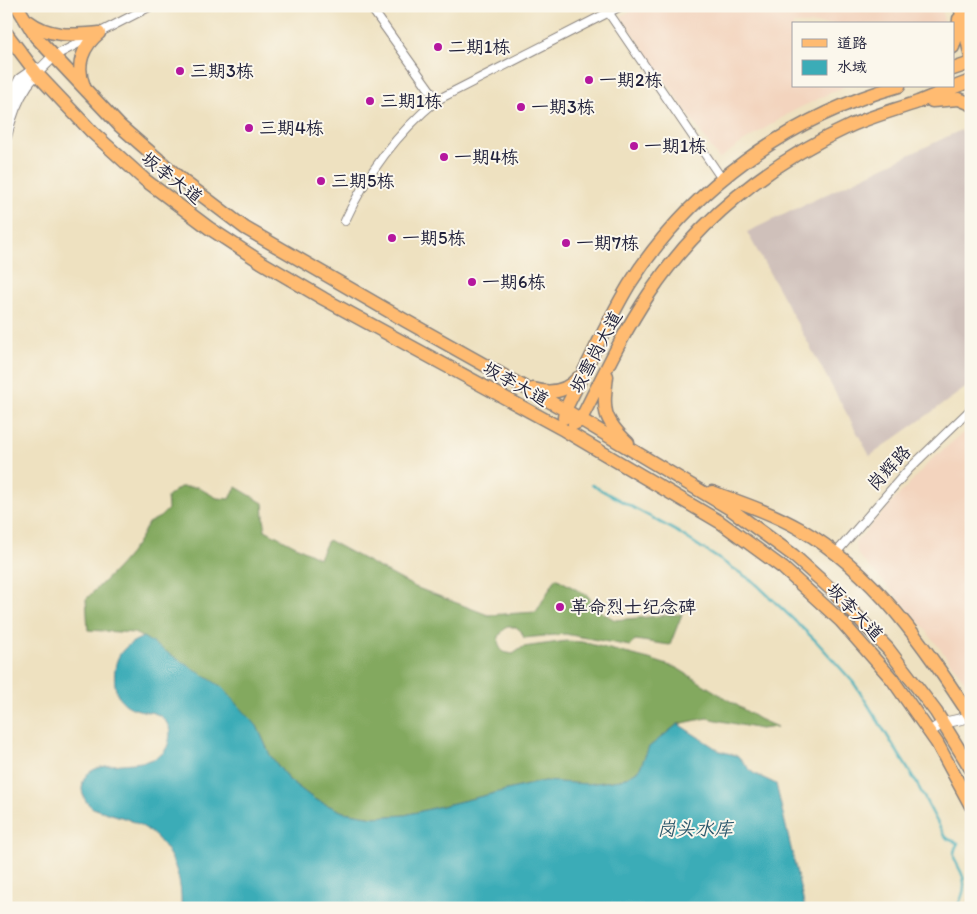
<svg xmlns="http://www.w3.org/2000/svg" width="977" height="914" viewBox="0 0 977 914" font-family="Itim,'LXGW WenKai TC',sans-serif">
	<rect width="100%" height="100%" fill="#fbf7ec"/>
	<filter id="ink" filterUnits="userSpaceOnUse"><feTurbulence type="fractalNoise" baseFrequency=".02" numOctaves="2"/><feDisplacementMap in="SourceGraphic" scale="10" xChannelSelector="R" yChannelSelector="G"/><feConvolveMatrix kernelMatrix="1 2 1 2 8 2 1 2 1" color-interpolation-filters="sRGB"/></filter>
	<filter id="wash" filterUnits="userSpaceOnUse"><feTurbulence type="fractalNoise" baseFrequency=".0096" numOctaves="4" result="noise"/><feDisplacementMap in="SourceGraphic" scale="20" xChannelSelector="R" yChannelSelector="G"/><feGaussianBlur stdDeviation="1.12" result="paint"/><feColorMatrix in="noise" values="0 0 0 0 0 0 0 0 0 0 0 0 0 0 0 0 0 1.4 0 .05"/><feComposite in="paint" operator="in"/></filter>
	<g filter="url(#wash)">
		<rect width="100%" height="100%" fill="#eee1c0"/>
		<path fill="#f3d4be" d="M 640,6 L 942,6 L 944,24 L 793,24 L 793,86 L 845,86 L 793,111 L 743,142 L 719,159 L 621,16 Z
			M 971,426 L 971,689 L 924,628 L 892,591 L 858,555 L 855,543 L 930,461 Z"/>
		<path fill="#cfc0ba" d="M 961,130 L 971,144 L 971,384 L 870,456 L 747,232 Z"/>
		<path fill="#83a95f" stroke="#52664d" d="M 180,487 L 197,487 L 217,498 L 230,499 L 236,487 L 263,503 L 265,530 L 319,558 L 328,540 L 415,587 L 488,615 L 536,612 L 556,578 L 588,596 L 598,610 L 615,620 L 682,614 L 670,645 L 635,640 L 630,646 L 565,634 L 524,638 L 521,631 L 516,627 L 507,627 C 498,635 495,642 503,652 L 513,654 L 523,647 L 567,641 L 582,642 L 649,659 L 677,668 L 759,719 L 777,727 L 760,729 L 707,718 L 678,724 L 649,747 L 639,770 L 621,780 L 587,784 L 544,781 L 405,815 L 374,817 L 343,812 L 314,799 L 289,780 L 270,755 L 257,726 L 146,639 L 134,633 L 88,630 L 86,599 C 110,575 135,554 148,523 L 160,517 L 168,509 L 167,497 Z"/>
		<path fill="#3bacb7" stroke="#2e6779" d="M 143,637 L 222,687 L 257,726 L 270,755 L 289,780 L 314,799 L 343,812 L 374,817 L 405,815 L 544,781 L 587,784 L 621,780 L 639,770 L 649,747 L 678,724 L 720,751 L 738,756 L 753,773 L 776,784 L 805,908 L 181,908 C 183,875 170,842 140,825 C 126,817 108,814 93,808 C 86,803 83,798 82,789 C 82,749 154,777 167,747 C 170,739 172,729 166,722 C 158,711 150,713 139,710 C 117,705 113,689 115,669 C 117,652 127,644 143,637 Z"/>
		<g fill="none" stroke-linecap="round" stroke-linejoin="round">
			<path stroke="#3bacb7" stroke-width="2.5" d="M 592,485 L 676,531 L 754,582 L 816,641 L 853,682 L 865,700 L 916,782 L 944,835 L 948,839 L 958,843 C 948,859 959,863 963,877 C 966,887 962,899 956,908"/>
		</g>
	</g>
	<g filter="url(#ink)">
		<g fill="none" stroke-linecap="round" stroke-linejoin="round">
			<g stroke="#88827e" stroke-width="10">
				<path id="minor" d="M 370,6 L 437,100
					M 604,6 L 722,179
					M 54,56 L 151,6
					M 345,221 C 367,173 396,134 437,100 L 621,6
					M 836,553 L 909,469 L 971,409"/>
			</g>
			<g stroke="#88827e" stroke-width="12">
				<path id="tertiary" d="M 6,106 L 20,79 L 36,68
					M 6,137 C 10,119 16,101 27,85 C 34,75 45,65 54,56
					M 929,732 L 943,723 L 971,717"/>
			</g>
			<g stroke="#88827e" stroke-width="15">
				<path id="primary" d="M 17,6 L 36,37 L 120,126 L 183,181 L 245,228 L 406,321 L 565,410 L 729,508 L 793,555 L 833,591 L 888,649 L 936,712 L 971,769
					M 960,6 L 971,58
					M 28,21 C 50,38 73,35 99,33
					M 6,33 L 37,74 L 92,132 L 145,180 L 209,228 L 261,262 L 324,299 L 564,430 L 720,522 L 783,568 L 841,621 L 892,679 L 937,743 L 971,806
					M 953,47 L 958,31 L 959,19
					M 953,69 L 971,63
					M 84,86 C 75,65 83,46 99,33
					M 932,101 L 959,99 L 971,104
					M 607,376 C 603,410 602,418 628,443
					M 533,389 C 550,394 566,392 578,378
					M 564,418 L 565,410 C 586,369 605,325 629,285 C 690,188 789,117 899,86
					M 574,424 L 580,421 C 602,378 622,334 649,294 C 698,220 769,163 850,126 C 872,116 895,110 918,102 C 936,95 953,87 971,81
					M 712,492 C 742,503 772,513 800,529 C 875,572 925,647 971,717"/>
			</g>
			<use href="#minor" stroke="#fff" stroke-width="8"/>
			<use href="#tertiary" stroke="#fff" stroke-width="10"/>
			<use href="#primary" stroke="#ffbb71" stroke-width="12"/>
		</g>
	</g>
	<g fill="#b5179e" stroke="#fbf7ec" stroke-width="2">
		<circle cx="438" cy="47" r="5"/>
		<circle cx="180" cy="71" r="5"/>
		<circle cx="589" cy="80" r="5"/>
		<circle cx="370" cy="101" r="5"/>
		<circle cx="521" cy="107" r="5"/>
		<circle cx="249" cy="128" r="5"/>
		<circle cx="634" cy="146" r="5"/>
		<circle cx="444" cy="157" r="5"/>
		<circle cx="321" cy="181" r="5"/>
		<circle cx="392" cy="238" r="5"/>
		<circle cx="566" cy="243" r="5"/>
		<circle cx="472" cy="282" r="5"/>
		<circle cx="560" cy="607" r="5"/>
	</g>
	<g text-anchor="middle" stroke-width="4" stroke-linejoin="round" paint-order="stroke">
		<g font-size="18" fill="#22223b" stroke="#fbf7ec" text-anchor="start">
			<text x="448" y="53">二期1栋</text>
			<text x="190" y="77">三期3栋</text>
			<text x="599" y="86">一期2栋</text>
			<text x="380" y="107">三期1栋</text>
			<text x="531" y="113">一期3栋</text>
			<text x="259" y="134">三期4栋</text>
			<text x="644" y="152">一期1栋</text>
			<text x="454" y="163">一期4栋</text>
			<text x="331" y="187">三期5栋</text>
			<text x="402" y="244">一期5栋</text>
			<text x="576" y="249">一期7栋</text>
			<text x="482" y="288">一期6栋</text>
			<text x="570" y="613">革命烈士纪念碑</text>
		</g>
		<g font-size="18" fill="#22223b" stroke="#fbf7ec">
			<text transform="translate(172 178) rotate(38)" y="6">坂李大道</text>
			<text transform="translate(596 352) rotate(-62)" y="6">坂雪岗大道</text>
			<text transform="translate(516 384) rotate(29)" y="6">坂李大道</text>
			<text transform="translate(889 468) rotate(-47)" y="6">岗辉路</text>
			<text transform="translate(855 612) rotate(46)" y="6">坂李大道</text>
		</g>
		<g font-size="19" font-style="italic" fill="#2c596d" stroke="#fbf7ec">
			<text x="695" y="835">岗头水库</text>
		</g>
	</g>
	<rect width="977" height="914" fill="none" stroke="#fbf7ec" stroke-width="25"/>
	<rect x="792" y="22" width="162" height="65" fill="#fbf7ec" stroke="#a4a2a5"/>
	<rect x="802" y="39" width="25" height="8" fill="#ffbb71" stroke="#a4a2a5"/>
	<text x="837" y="48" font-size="15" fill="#22223b">道路</text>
	<rect x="802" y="60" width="25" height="15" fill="#3bacb7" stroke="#a4a2a5"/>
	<text x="837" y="72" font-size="15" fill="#22223b">水域</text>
</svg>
